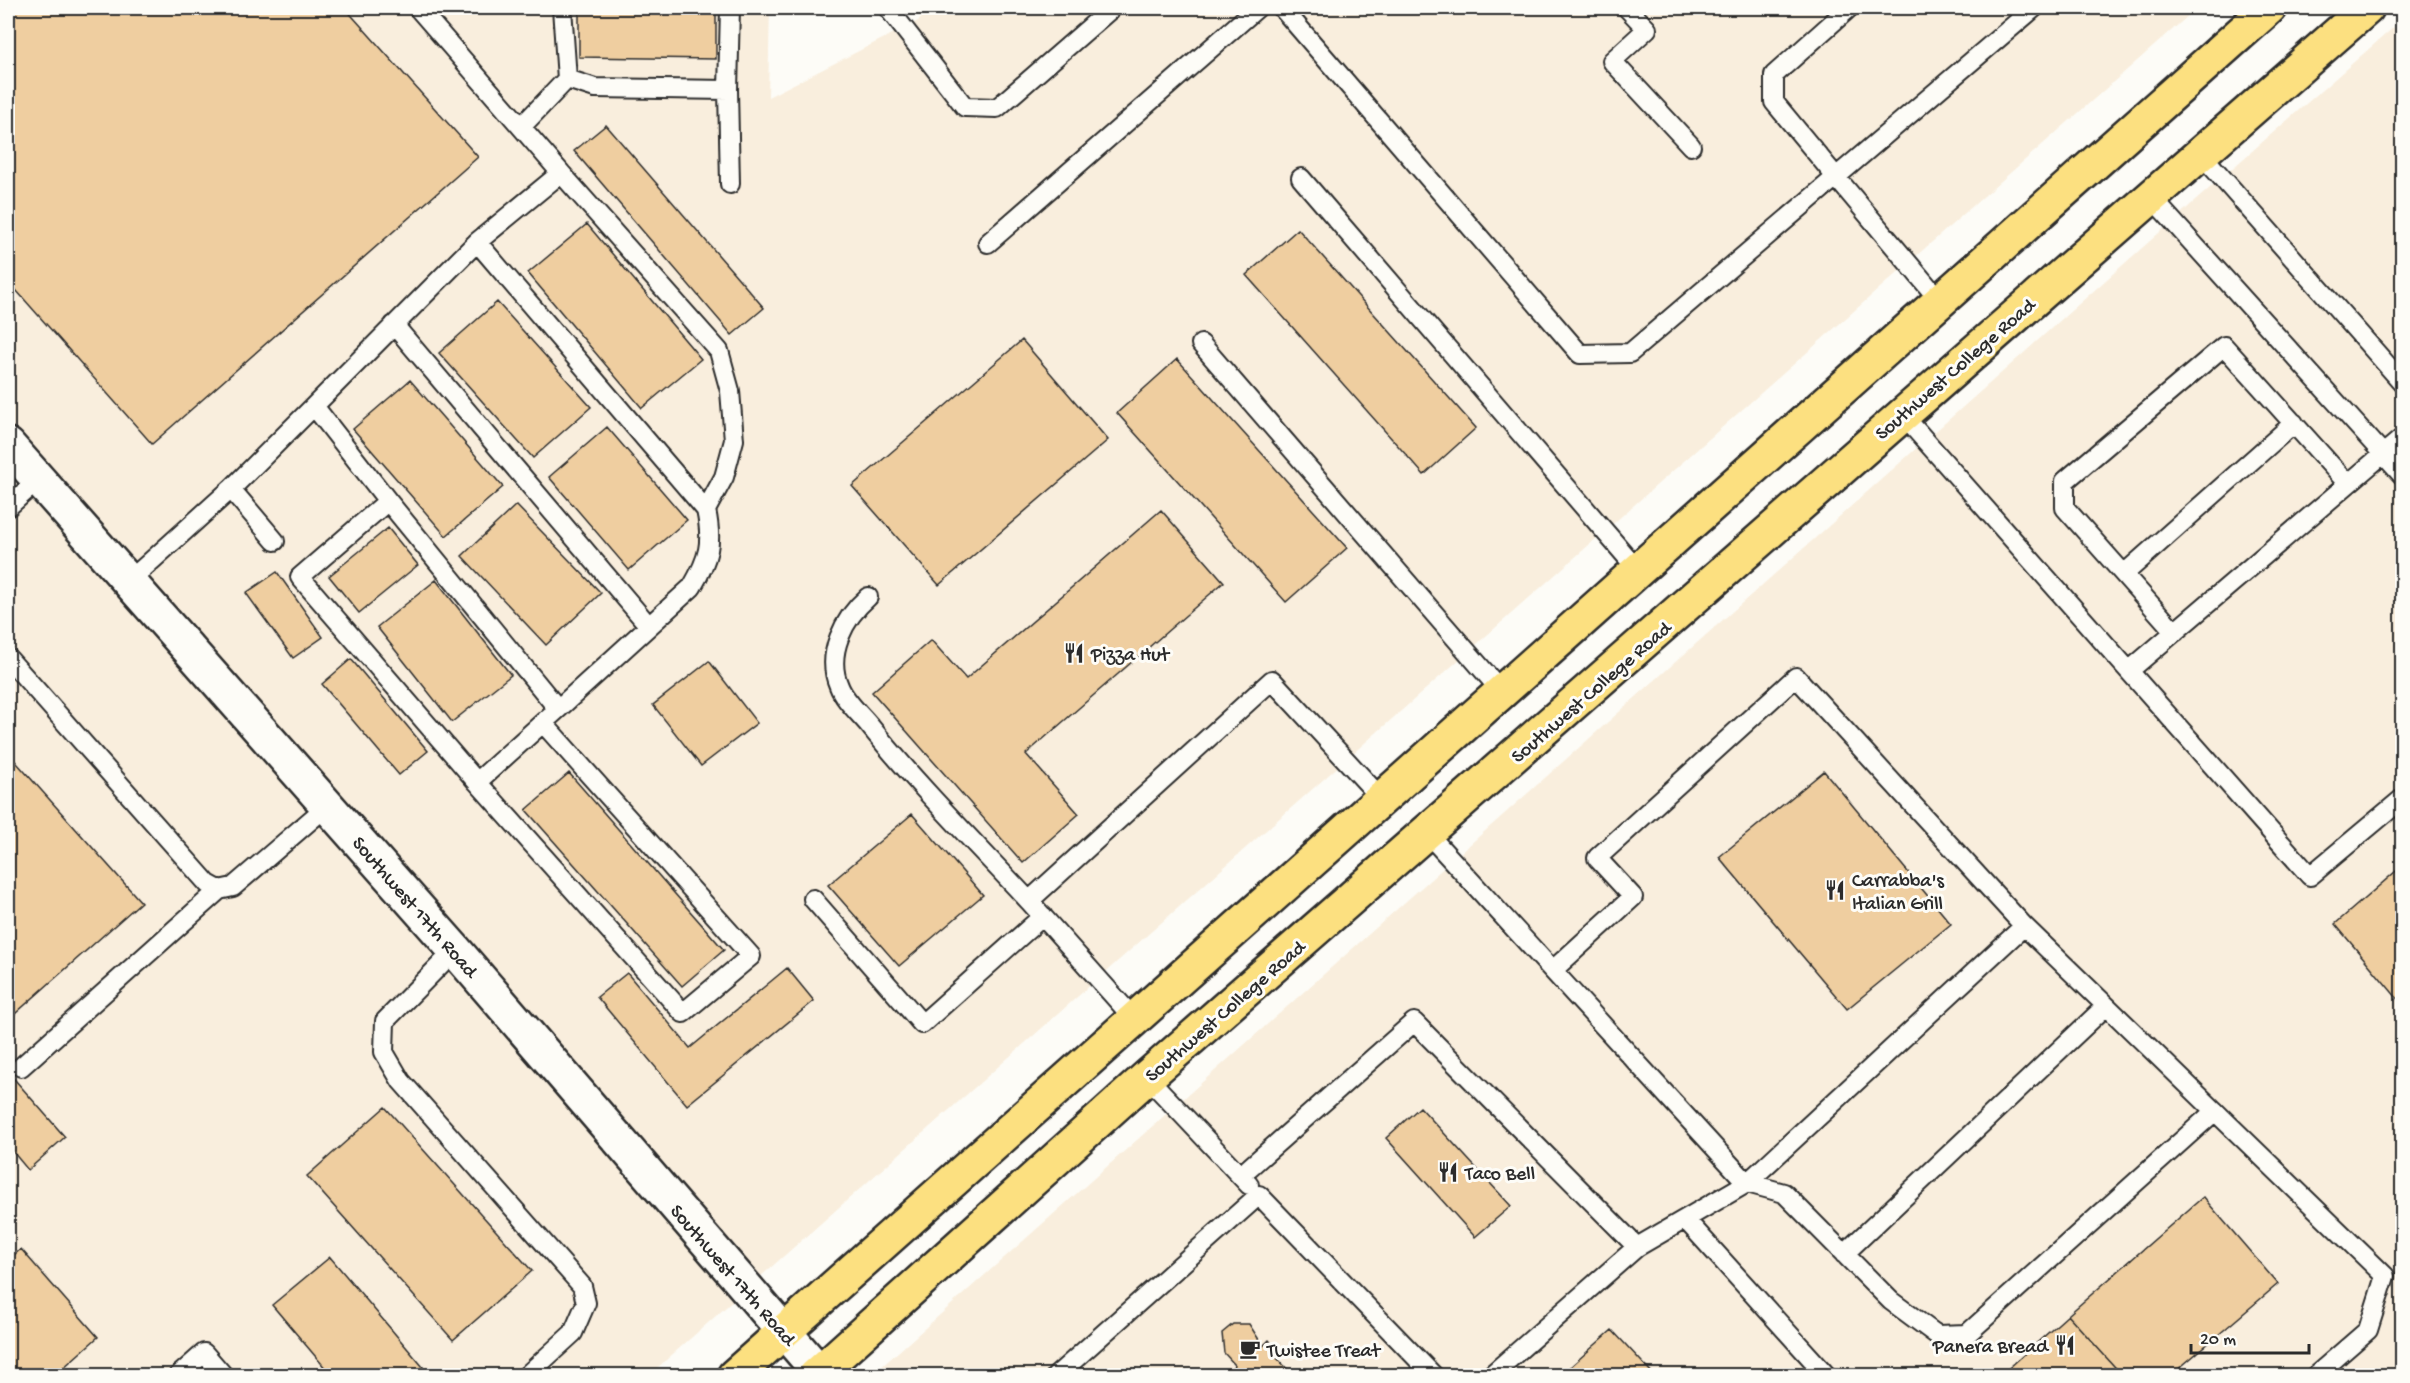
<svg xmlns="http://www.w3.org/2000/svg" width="2410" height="1383" viewBox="0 0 2410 1383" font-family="'Gochi Hand',sans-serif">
	<rect width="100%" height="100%" fill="#fdfcf7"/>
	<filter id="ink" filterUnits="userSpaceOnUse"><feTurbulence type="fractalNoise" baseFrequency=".0167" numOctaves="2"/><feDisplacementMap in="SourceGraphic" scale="12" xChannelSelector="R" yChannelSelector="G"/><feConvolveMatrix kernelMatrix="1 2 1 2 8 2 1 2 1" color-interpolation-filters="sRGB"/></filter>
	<g filter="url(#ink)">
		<path fill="#f9eedd" d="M 8,8 L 770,8 L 768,97 L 918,21 L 932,8 L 2197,8 L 648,1376 L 8,1375 Z
			M 2402,20 L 2402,1375 L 871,1376 L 2195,201 Z"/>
		<path fill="#efcea0" stroke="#2b2b2b" stroke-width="1.5" d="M 8,8 L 345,8 L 478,157 L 152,444 L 8,281 Z
			M 579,8 L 716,8 L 716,59 L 579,57 Z
			M 606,125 L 764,308 L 732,335 L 574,151 Z
			M 587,224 L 701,359 L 642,408 L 528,273 Z
			M 1298,229 L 1476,428 L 1424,475 L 1246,275 Z
			M 497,302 L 591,407 L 533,458 L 439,353 Z
			M 1022,340 L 1108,440 L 939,585 L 852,486 Z
			M 1177,359 L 1347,548 L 1286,602 L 1117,413 Z
			M 410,380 L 503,487 L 446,536 L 353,429 Z
			M 607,427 L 687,520 L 629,570 L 549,477 Z
			M 516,505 L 601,593 L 546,645 L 462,556 Z
			M 1161,510 L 1224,582 L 1026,754 L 1079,814 L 1023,863 L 872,692 L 931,640 L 966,679 Z
			M 388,528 L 418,565 L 359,613 L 329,576 Z
			M 277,572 L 323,637 L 293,658 L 246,593 Z
			M 436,580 L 511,675 L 452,722 L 377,627 Z
			M 351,659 L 428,751 L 399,775 L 322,684 Z
			M 709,661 L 757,723 L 701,766 L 653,705 Z
			M 8,753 L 141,902 L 8,1020 Z
			M 1824,771 L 1951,924 L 1847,1009 L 1719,857 Z
			M 569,773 L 724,950 L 682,986 L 526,810 Z
			M 912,814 L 983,895 L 899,966 L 828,885 Z
			M 2402,866 L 2402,1004 L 2335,924 Z
			M 787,968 L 814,1001 L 687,1105 L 597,997 L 627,973 L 690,1048 Z
			M 8,1072 L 65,1137 L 28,1170 L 8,1146 Z
			M 385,1107 L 532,1271 L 453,1340 L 307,1176 Z
			M 1420,1107 L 1511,1206 L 1475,1237 L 1386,1138 Z
			M 2203,1197 L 2278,1284 L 2170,1376 L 2123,1376 L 2068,1315 Z
			M 21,1249 L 98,1337 L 54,1376 L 8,1376 L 8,1260 Z
			M 330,1257 L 423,1367 L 413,1376 L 332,1376 L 272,1305 Z
			M 2068,1315 L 2123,1376 L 2000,1376 Z
			M 1233,1324 L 1249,1324 L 1263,1346 L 1269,1340 L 1280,1353 L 1276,1357 L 1294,1376 L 1229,1376 L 1226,1373 L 1235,1365 L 1224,1353 L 1222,1333 Z
			M 1612,1330 L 1655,1376 L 1560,1376 L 1578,1360 Z"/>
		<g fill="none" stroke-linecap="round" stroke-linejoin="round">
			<g stroke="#2b2b2b" stroke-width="22">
				<path id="lane" d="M 418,8 L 561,173
					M 888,8 L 965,107 L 997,108 L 1112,8
					M 1282,8 L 1580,354 L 1630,353 L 1836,177 L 1774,102 L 1774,75 L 1849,8
					M 1627,8 L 1647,29 L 1612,61 L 1691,146
					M 567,79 L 595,88 L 728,90 L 730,8
					M 728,90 L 730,184
					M 522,126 L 567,79 L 562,8
					M 2201,154 L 2402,382
					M 1301,178 L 1638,570
					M 2151,197 L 2402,475
					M 477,242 L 561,173 L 719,351 L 730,391 L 734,440 L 724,477 L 706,510
					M 988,243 L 1257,8
					M 1940,301 L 1836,177 L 2034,8
					M 394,325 L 649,626
					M 1201,344 L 1502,692
					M 314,406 L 477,242 L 706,510 C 713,543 709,558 692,587 L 558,709
					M 1901,413 L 2310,876 L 2402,799
					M 231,489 L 275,541
					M 8,507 L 38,480
					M 2124,574 L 2294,423
					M 128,582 L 231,489 L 314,406 L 388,501 L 558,709 L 477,782 L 300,577 L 388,501
					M 868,597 C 844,618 825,654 839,686 C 844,700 860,714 869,725 C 919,787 975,843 1029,901
					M 2175,632 L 2065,508 L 2065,481 L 2224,346 L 2348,484
					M 8,658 L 208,884 L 219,890 L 233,887 L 327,806
					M 2130,670 L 2402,438
					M 477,782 L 683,1013 L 751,956 L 543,723
					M 1427,833 L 1747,1183 L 1637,1247 L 1490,1376
					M 813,899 L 922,1024 L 1043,916
					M 455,950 L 385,1021 L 384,1052 L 401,1081 L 582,1286 L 586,1303 L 573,1333 L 526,1376
					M 1553,970 L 1633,897 L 1597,858 L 1796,677 L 2024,926
					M 1136,1021 L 1029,901 L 1272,680 L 1380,797
					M 21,1067 L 219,890
					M 1147,1077 L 1249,1185
					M 1241,1175 L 1414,1022 L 1637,1247
					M 1747,1183 L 2024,926 L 2385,1276 L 2368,1330 L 2315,1376
					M 1747,1183 L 1784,1193 L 1891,1301 L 1937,1335 L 1967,1334 L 2215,1111
					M 1686,1220 L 1827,1376
					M 1844,1254 L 2106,1006
					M 178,1376 L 204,1353 L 224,1376
					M 1056,1376 L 1259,1195 L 1434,1376"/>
			</g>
			<g stroke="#2b2b2b" stroke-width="38">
				<path id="street" d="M 8,445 L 455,950 L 819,1372"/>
			</g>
			<g stroke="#2b2b2b" stroke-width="38">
				<path id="primary" d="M 734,1376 C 1246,920 1757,463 2269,8
					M 815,1376 L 1147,1077 L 2367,8"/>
			</g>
			<use href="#lane" stroke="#fdfcf7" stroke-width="18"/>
			<use href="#street" stroke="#fdfcf7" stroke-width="33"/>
			<use href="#primary" stroke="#fce080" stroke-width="33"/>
		</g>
	</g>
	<defs>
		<g id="restaurant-bare" transform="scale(1.62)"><path d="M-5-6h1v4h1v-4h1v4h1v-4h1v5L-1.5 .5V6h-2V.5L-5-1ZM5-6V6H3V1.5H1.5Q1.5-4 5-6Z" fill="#2b2b2b" stroke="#fdfcf7" stroke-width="2.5" paint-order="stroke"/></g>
		<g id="cafe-bare" transform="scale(1.62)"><path d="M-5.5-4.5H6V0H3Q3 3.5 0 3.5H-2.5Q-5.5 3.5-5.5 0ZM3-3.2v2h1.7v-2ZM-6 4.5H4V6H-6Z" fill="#2b2b2b" stroke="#fdfcf7" stroke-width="2.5" paint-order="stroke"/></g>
	</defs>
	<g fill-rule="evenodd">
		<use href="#restaurant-bare" x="1074" y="653"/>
		<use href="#restaurant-bare" x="1835" y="890"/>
		<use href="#restaurant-bare" x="1448" y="1172"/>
		<use href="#restaurant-bare" x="2065" y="1345"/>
		<use href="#cafe-bare" x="1250" y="1349"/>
	</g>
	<g text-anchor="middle" stroke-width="6" stroke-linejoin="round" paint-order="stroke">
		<g font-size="20" fill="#2b2b2b" stroke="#fdfcf7">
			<text transform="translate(1954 368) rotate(-41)" y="7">Southwest College Road</text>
			<text transform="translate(1590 691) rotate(-41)" y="7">Southwest College Road</text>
			<text transform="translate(416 906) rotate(49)" y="7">Southwest 17th Road</text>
			<text transform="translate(1224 1010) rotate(-41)" y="7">Southwest College Road</text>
			<text transform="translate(734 1274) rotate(49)" y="7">Southwest 17th Road</text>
		</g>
		<g font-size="20" fill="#2b2b2b" stroke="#fdfcf7" text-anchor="start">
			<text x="1091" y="660">Pizza Hut</text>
			<text x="1852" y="886">Carrabba's<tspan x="1852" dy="23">Italian Grill</tspan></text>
			<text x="1465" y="1179">Taco Bell</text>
			<text x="2048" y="1352" text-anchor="end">Panera Bread</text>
			<text x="1267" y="1356">Twistee Treat</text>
		</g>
	</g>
	<rect width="2410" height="1383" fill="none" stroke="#fdfcf7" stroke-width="30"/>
	<rect x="15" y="15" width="2380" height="1353" fill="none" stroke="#2b2b2b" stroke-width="2" filter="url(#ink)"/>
	<path d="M2191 1344v9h118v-9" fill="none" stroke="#2b2b2b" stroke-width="3"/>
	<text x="2200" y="1344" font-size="18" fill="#2b2b2b" stroke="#fdfcf7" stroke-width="4.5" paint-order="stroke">20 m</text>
</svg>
